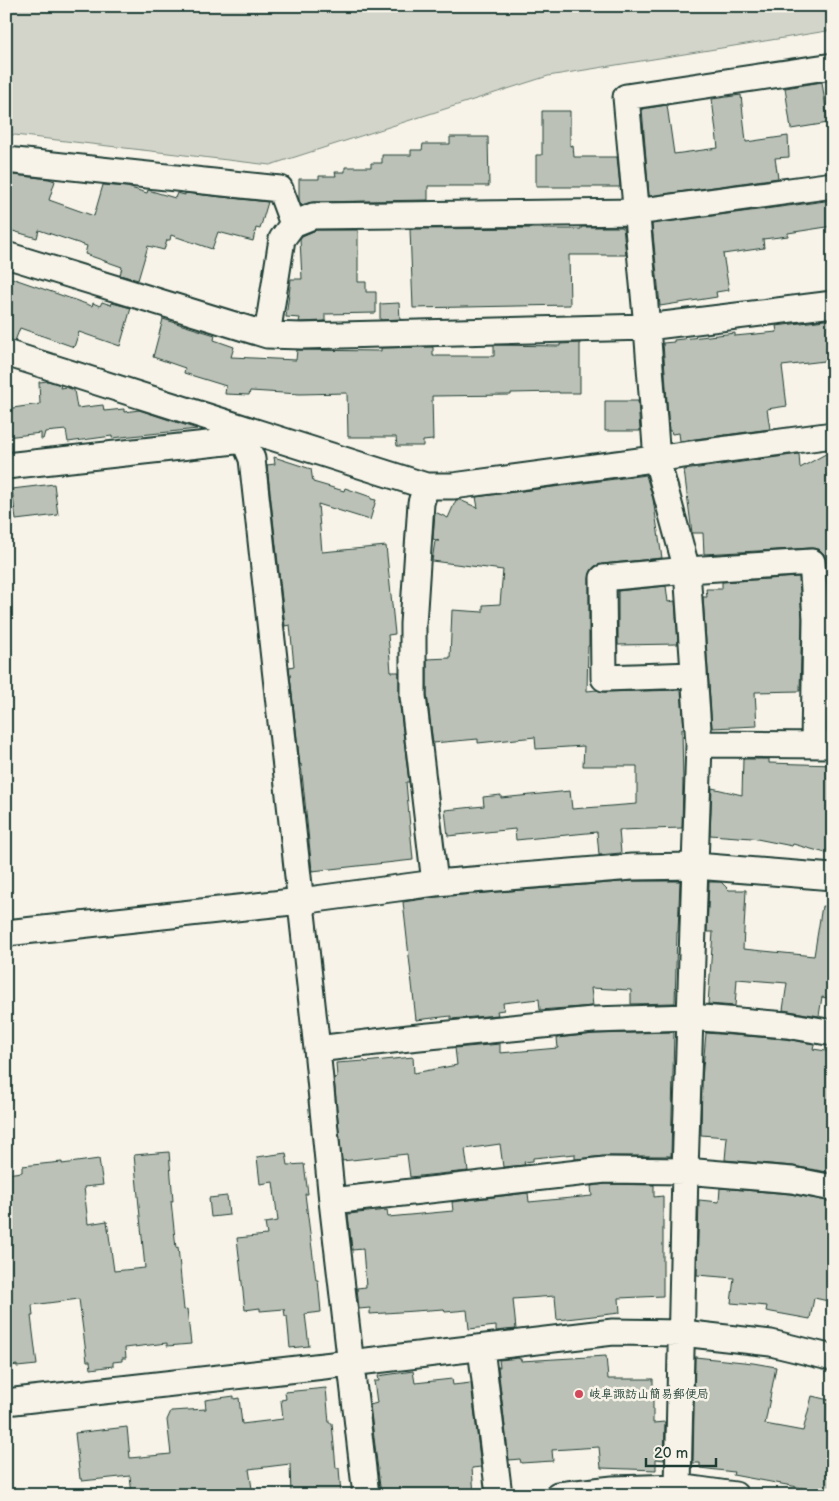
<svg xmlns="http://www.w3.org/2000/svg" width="839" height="1501" viewBox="0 0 839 1501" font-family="'Balsamiq Sans','Klee One',sans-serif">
	<rect width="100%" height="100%" fill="#f7f3e8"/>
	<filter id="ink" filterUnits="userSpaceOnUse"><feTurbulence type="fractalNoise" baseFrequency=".02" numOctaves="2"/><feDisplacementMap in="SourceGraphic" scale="10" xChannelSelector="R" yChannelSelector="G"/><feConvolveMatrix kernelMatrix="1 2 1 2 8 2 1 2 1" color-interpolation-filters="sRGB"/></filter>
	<g filter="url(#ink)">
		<path fill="#d3d5ca" stroke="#79897f" d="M 6,6 L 833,6 L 833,30 L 548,76 L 270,165 L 6,134 Z"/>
		<path fill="#bbc1b6" stroke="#1f3d34" d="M 822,82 L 828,123 L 791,129 L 785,88 Z
			M 741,95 L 746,142 L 788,136 L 789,157 L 775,158 L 778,178 L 649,196 L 642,109 L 667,105 L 674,154 L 718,148 L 712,99 Z
			M 542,111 L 570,111 L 570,146 L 573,145 L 574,157 L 617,157 L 620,187 L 536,187 L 536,155 L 542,155 Z
			M 450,137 L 488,137 L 489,186 L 428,186 L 428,200 L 313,202 L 301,205 L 299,200 L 299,179 L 319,179 L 319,176 L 336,176 L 335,172 L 345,172 L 345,167 L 371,167 L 371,163 L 382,163 L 382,155 L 411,155 L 411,150 L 422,150 L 423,144 L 450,144 Z
			M 6,174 L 49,179 L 55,181 L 49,200 L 94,216 L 103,185 L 127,187 L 147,193 L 148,190 L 175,198 L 177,193 L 185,195 L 185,193 L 268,202 L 260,229 L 256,228 L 253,241 L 218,232 L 212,249 L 171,235 L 170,240 L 167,240 L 164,250 L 148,246 L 138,280 L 120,275 L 122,267 L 85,254 L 87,246 L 39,230 L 37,238 L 6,229 Z
			M 833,200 L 833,226 L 788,233 L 788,236 L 763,239 L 764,248 L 723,254 L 729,290 L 716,292 L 717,297 L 660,306 L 652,224 Z
			M 581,227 L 623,227 L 626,255 L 569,255 L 570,305 L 413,308 L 410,229 L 543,228 L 543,229 L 581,229 Z
			M 316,230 L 358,230 L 358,282 L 366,282 L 366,292 L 376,292 L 376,313 L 325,314 L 325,321 L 299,322 L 300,318 L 286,317 L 291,279 L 302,279 L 300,239 L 302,236 Z
			M 6,276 L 92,306 L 93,303 L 100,306 L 102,302 L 111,305 L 112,303 L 131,308 L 120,346 L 79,332 L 74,347 L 20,328 L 15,341 L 6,339 Z
			M 399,303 L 400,319 L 380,320 L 380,304 Z
			M 163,319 L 215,335 L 214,340 L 234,347 L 231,357 L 296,360 L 297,350 L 381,351 L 381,348 L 431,347 L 433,347 L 433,356 L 494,356 L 494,345 L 560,346 L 560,344 L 580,343 L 580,393 L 559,393 L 559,392 L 511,393 L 511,395 L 432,396 L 433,440 L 423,441 L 423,446 L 397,446 L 396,437 L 348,437 L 347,393 L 300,394 L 250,391 L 249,395 L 225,394 L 226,386 L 184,373 L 185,368 L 153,357 Z
			M 833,319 L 833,360 L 782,366 L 787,406 L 767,409 L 770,429 L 680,441 L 679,433 L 672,434 L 671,431 L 669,431 L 663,343 L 674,342 L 674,340 L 735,333 L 735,336 L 777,332 L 776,326 Z
			M 48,381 L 61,385 L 60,388 L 66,387 L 74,390 L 77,408 L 103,405 L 104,411 L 124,409 L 124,412 L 139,410 L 197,429 L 112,438 L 112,436 L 68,442 L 66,430 L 45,432 L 43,439 L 41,439 L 41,433 L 6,437 L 6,409 L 40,404 L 39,382 Z
			M 605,401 L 638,401 L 640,431 L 605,431 Z
			M 833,450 L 833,690 L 829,690 L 830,617 L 826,561 L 824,554 L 819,549 L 811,548 L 704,554 L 703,533 L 692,533 L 684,470 L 799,454 L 800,468 Z
			M 274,457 L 311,469 L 313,482 L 344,491 L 345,488 L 371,497 L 371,499 L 376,500 L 370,520 L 318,504 L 322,552 L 386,546 L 395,634 L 388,635 L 391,672 L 399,672 L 399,698 L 409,782 L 406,782 L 413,860 L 312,871 L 301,764 L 300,765 L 289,667 L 294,666 L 290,625 L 285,626 L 267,465 L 275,464 Z
			M 646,475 L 653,499 L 662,558 L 602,564 L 595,566 L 591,571 L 589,578 L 589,646 L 588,646 L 587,691 L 597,690 L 604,692 L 681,690 L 684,729 L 682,729 L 683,782 L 682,828 L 619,830 L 621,853 L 599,855 L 597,832 L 516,840 L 515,829 L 448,836 L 445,810 L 484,806 L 483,797 L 501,795 L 501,798 L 570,791 L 572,809 L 637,804 L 637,766 L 583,766 L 584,746 L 536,749 L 535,737 L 478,743 L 478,739 L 433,743 L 427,695 L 427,659 L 450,658 L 452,610 L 483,612 L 483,605 L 500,604 L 503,570 L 432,561 L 435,541 L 439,541 L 433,539 L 435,512 L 448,518 L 456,500 L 460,500 L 478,508 L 476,497 Z
			M 54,484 L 58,515 L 16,520 L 12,489 Z
			M 799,577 L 802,618 L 800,691 L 755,692 L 757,726 L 712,728 L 703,597 L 707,597 L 706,589 L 722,589 L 722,582 Z
			M 666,586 L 668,602 L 675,601 L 678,644 L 618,645 L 618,591 Z
			M 743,759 L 769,759 L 769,763 L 833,765 L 833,855 L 793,844 L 792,846 L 752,838 L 710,835 L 712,788 L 742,795 Z
			M 633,881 L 680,881 L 678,932 L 677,932 L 675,1003 L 631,1004 L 631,990 L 591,988 L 593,1006 L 540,1010 L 539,999 L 503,1003 L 504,1010 L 497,1011 L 498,1015 L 451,1019 L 451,1016 L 416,1020 L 403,902 L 437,897 Z
			M 709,882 L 721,882 L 729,890 L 746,890 L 743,949 L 814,956 L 822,906 L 833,907 L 833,999 L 822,997 L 819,1016 L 783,1010 L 787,983 L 737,979 L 735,1006 L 708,1004 L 713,932 L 707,932 Z
			M 674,1032 L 671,1156 L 605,1156 L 575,1159 L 575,1154 L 533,1158 L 533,1161 L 524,1162 L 525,1165 L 503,1167 L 500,1144 L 465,1149 L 468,1171 L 410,1177 L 407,1154 L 342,1161 L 334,1078 L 337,1077 L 336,1063 L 365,1061 L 365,1062 L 413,1057 L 414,1073 L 457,1065 L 455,1048 L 500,1044 L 500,1053 L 558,1048 L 557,1038 L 594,1034 Z
			M 706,1033 L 785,1039 L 814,1044 L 813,1049 L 833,1052 L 833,1173 L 793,1166 L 725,1160 L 727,1137 L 701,1135 L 702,1079 Z
			M 169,1152 L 173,1201 L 171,1201 L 176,1248 L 178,1247 L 184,1310 L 187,1309 L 191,1344 L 167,1346 L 167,1343 L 125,1348 L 126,1358 L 122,1358 L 122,1361 L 113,1362 L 113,1366 L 91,1369 L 90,1361 L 87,1361 L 79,1299 L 32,1305 L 33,1316 L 31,1316 L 37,1365 L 17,1367 L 17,1365 L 6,1367 L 6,1174 L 22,1172 L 22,1166 L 62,1162 L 62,1164 L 99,1159 L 103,1185 L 84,1187 L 88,1224 L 107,1221 L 114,1271 L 145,1268 L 134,1155 Z
			M 286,1153 L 288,1165 L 304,1164 L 308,1194 L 305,1194 L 316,1280 L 318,1280 L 321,1312 L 305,1314 L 309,1346 L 290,1348 L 287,1316 L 285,1316 L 284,1309 L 260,1311 L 260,1308 L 245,1310 L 237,1238 L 267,1235 L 265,1223 L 278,1221 L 273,1182 L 260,1184 L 257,1157 Z
			M 606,1184 L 654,1185 L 654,1197 L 663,1196 L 663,1296 L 619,1298 L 620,1313 L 557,1320 L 555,1296 L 513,1299 L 516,1329 L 496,1331 L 496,1326 L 469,1329 L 467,1310 L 445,1312 L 444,1309 L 370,1314 L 370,1308 L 359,1309 L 357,1288 L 366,1287 L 363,1249 L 352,1250 L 348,1214 L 387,1210 L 388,1217 L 453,1211 L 452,1202 L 528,1193 L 529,1202 L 592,1196 L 591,1186 Z
			M 720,1188 L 790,1194 L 833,1202 L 833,1302 L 814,1298 L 810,1319 L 766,1311 L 767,1306 L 731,1303 L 734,1278 L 697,1275 L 699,1200 L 719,1202 Z
			M 227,1196 L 229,1215 L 211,1217 L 209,1198 Z
			M 606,1356 L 608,1379 L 653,1379 L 653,1423 L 665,1422 L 664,1460 L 656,1459 L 656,1470 L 601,1468 L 599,1447 L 552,1450 L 553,1461 L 521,1463 L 520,1459 L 509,1460 L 498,1367 L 500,1367 L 499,1360 L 519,1358 L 519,1359 L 521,1359 L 521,1361 Z
			M 695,1357 L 753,1363 L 776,1367 L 765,1424 L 803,1431 L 812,1396 L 833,1401 L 833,1495 L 823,1495 L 803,1488 L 733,1475 L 734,1472 L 700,1468 L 700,1463 L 693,1463 Z
			M 413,1371 L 415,1383 L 452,1379 L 453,1385 L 471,1383 L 481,1467 L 472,1468 L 474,1495 L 381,1495 L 370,1405 L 377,1403 L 374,1381 L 379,1381 L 378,1376 Z
			M 326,1388 L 329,1423 L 332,1423 L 336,1468 L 339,1468 L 341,1495 L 291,1495 L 290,1464 L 249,1469 L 253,1495 L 176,1495 L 175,1490 L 132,1495 L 130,1476 L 82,1481 L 82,1479 L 80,1479 L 75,1433 L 127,1427 L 130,1458 L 171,1454 L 167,1420 L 171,1411 L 206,1409 L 205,1400 L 234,1396 L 234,1399 L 239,1398 L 242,1424 L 283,1419 L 281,1400 L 286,1399 L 285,1392 Z"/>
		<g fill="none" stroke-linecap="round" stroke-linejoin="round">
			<g stroke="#1f3d34" stroke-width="29">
				<path id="minor" d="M 6,160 L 280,189 L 293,224
					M 6,255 L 267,335 L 302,336 L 647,327 L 833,304
					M 267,335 L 282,239 L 293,224 L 313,216 L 636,212 L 833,185
					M 6,353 L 426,486 L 453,486 L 833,435
					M 244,440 L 252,459 L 317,1049 L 332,1201 L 366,1495
					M 6,466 L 244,440 L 250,431
					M 426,486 L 421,503 L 413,624 L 413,696 L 435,883
					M 694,675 L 604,678 L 603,578 L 687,570 L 812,562 L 816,618 L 814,744
					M 699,744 L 833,745
					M 6,933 L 301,901 L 435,883 L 632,867 L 696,866 L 833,877
					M 317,1049 L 409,1038 L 593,1020 L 690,1017 L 787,1025 L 833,1033
					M 332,1201 L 605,1170 L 685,1171 L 792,1180 L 833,1188
					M 481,1348 L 499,1495
					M 6,1402 L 350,1363 L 613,1332 L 682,1333 L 771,1343 L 833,1358
					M 678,1487 L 685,1171 L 699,744 L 687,570 L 657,460 L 647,327 L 626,97 L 833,66
					M 558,1495 L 613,1489 L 678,1487 L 735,1495"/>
			</g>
			<use href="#minor" stroke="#f7f3e8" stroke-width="25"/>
		</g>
	</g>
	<circle fill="#d1495b" stroke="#f7f3e8" stroke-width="2" cx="579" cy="1394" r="5"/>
	<g text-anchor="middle" stroke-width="5" stroke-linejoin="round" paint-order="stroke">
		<g font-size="12" font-weight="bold" fill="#1f3d34" stroke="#f7f3e8" text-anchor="start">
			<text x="589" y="1398">岐阜諏訪山簡易郵便局</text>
		</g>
	</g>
	<rect width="839" height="1501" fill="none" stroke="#f7f3e8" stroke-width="25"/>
	<rect x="12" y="12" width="814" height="1476" fill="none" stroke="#1f3d34" stroke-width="2" filter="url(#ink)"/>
	<path d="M646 1458v8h70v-8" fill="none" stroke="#1f3d34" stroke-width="2.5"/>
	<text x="654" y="1458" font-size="15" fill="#1f3d34" stroke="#f7f3e8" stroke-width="4" paint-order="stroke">20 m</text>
</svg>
